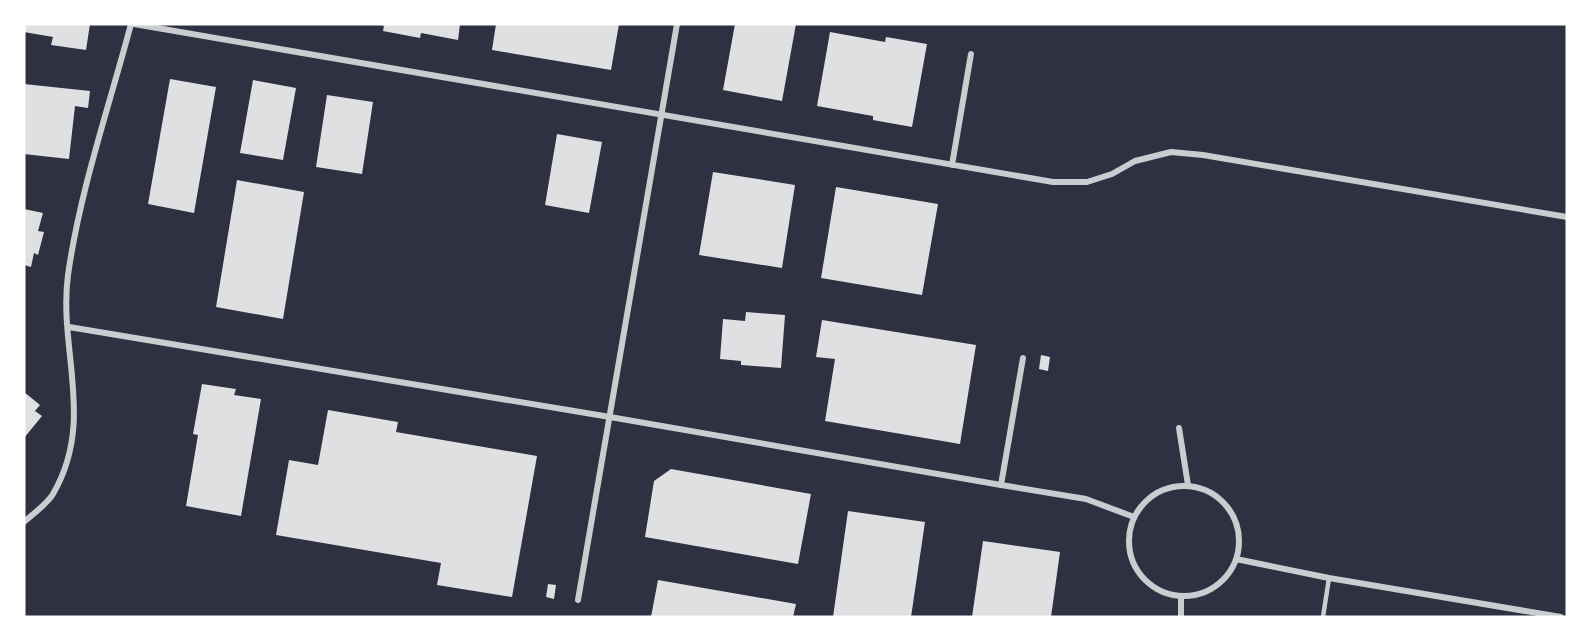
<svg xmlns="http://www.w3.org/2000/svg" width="1591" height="641" viewBox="0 0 1591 641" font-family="'Open Sans',sans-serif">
	<rect width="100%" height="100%" fill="#2d3142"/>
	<path fill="#e0e0e3" d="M 24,24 L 90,24 L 86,50 L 51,45 L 53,37 L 24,32 Z
		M 379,24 L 460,24 L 458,40 L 421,33 L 420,38 L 383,31 L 384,26 Z
		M 496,24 L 619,24 L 611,70 L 492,50 Z
		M 735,24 L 796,24 L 782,101 L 723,90 Z
		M 830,32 L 885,42 L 886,37 L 927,44 L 912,127 L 873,120 L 873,116 L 817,106 Z
		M 170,79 L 216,87 L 194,213 L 148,204 Z
		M 253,80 L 296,88 L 283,160 L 240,153 Z
		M 24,84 L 90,91 L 88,108 L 75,106 L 69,159 L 24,154 Z
		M 327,95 L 373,102 L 362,174 L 316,167 Z
		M 557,134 L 602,142 L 589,213 L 545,205 Z
		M 713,172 L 795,185 L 782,268 L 699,255 Z
		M 237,180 L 304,192 L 283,319 L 216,307 Z
		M 836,187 L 938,204 L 922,295 L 821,278 Z
		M 24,209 L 43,213 L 38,231 L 44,232 L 38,255 L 34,253 L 31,267 L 24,265 Z
		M 746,312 L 785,315 L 781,368 L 741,365 L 741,361 L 720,359 L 723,319 L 745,321 Z
		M 822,320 L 976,345 L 960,444 L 825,421 L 835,359 L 816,357 Z
		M 1041,355 L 1050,357 L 1048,371 L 1039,369 Z
		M 202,384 L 236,389 L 234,395 L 261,399 L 241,516 L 186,506 L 198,435 L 193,434 Z
		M 24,392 L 40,405 L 35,411 L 42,416 L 24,438 Z
		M 328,410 L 398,422 L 396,432 L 537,456 L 512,597 L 437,585 L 441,563 L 276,535 L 289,460 L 318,465 Z
		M 671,469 L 811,494 L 798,564 L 645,537 L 654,481 Z
		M 848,511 L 925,522 L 911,617 L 833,617 Z
		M 983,541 L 1060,552 L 1051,617 L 972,617 Z
		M 658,580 L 796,604 L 793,617 L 651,617 Z
		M 548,584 L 556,585 L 554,599 L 546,597 Z"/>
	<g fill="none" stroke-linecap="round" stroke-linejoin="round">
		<path stroke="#caccd0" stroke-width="4.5" d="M 1323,617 L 1329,578"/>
		<path stroke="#caccd0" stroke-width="6" d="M 134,24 L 1053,182 L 1087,182 L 1112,174 L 1135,161 L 1171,152 L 1203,155 L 1567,217
			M 952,165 L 971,54
			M 69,327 L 610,417 L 1001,485 L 1023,358
			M 1179,428 L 1188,485
			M 1001,485 L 1086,499 L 1134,517
			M1129 541a55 55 0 1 1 110 0a55 55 0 1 1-110 0Z
			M 24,522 C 33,514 47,504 53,494 C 96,420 58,350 68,275 C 80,190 109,107 131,24
			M 1236,559 L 1329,578 L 1561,617
			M 1181,596 L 1181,617
			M 578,600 L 677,24"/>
	</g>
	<rect width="1591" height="641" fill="none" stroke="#ffffff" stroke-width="51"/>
</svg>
